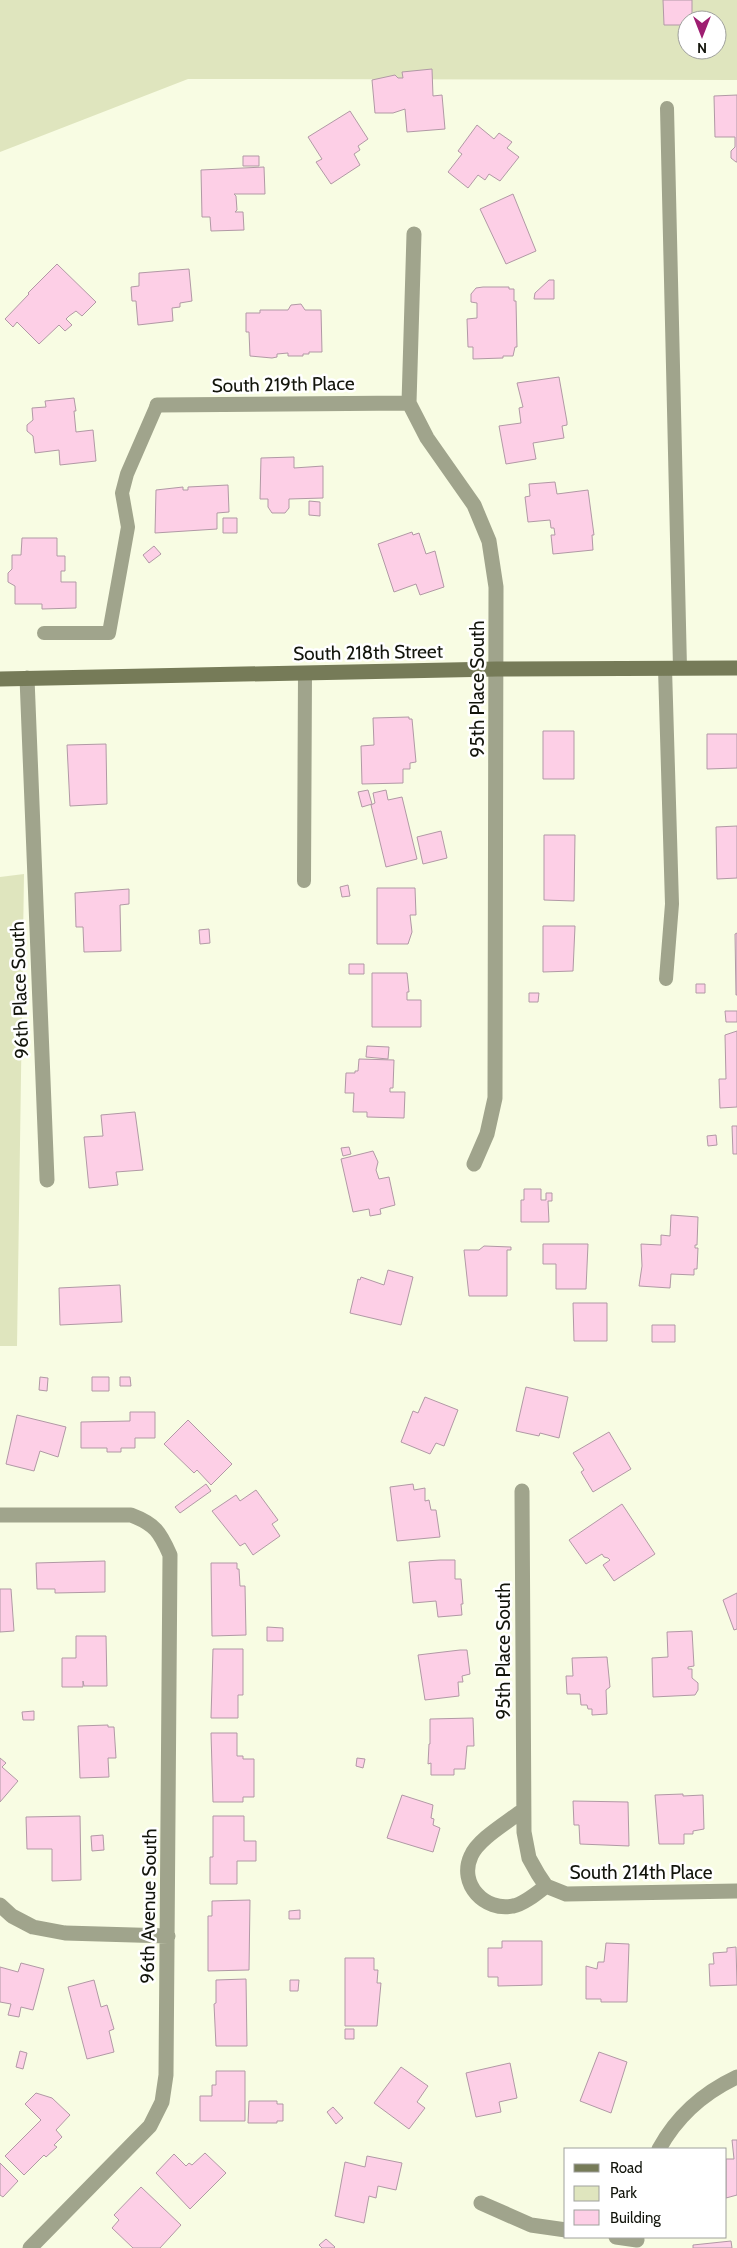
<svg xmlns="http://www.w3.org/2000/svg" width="737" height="2248" viewBox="0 0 737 2248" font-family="Cabin,sans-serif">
	<rect width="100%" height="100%" fill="#f8fce3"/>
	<path fill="#dfe5be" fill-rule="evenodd" d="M 0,0 L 737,0 L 737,80 L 188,79 L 0,152 ZM 687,20 L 717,20 L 717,50 L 687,50 Z
		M 24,874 L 17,1346 L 0,1346 L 0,877 Z"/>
	<path fill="#fdcfe6" stroke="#b199a5" d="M 663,0 L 692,0 L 692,20 L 687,20 L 687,25 L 664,25 Z
		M 432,69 L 433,96 L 442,95 L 445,129 L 407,132 L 405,109 L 393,113 L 375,113 L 372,80 L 395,75 L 398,78 L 403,78 L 402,72 Z
		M 737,95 L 737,162 L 736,162 L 731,158 L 731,151 L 735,147 L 735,137 L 715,137 L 714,96 Z
		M 350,111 L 368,139 L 358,146 L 360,150 L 354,154 L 360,165 L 331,184 L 316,162 L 322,159 L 308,137 Z
		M 477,125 L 494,139 L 499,133 L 512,142 L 507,148 L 519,157 L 500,181 L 489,174 L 485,180 L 478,175 L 468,188 L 448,172 L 462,154 L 458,151 Z
		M 243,156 L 259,156 L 259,166 L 243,166 Z
		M 264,167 L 265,194 L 234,194 L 236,196 L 237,210 L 235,212 L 243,212 L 244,230 L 211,231 L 210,217 L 202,217 L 201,170 Z
		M 513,194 L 536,251 L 506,264 L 480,209 Z
		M 57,264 L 96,302 L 82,316 L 76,311 L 69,316 L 66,319 L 72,325 L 65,331 L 59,325 L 39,344 L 17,322 L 13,327 L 5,319 L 29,294 L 28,293 Z
		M 189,269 L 192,301 L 180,303 L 180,307 L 172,308 L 173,321 L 138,325 L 136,301 L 132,301 L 131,287 L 139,286 L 139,273 Z
		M 549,280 L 554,280 L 554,299 L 534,299 L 535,293 Z
		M 483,287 L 509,287 L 509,289 L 514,289 L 514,301 L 516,301 L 517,347 L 515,347 L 513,356 L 503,356 L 503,358 L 473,359 L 473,347 L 468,347 L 467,319 L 477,318 L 477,303 L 471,302 L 471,294 L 476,288 Z
		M 301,304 L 305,310 L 321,310 L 322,352 L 309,352 L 309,354 L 303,354 L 303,356 L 288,356 L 288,353 L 277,354 L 277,357 L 272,358 L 250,356 L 249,332 L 246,332 L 246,313 L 260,313 L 260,310 L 288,310 L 291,305 Z
		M 559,377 L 567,422 L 567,425 L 562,426 L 564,438 L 533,443 L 536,459 L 506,464 L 499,426 L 521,423 L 519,408 L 523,407 L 517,383 Z
		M 74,398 L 76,411 L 74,411 L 76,432 L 93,430 L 96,461 L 60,465 L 59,450 L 35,453 L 33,436 L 27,431 L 27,425 L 33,420 L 32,408 L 46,407 L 45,401 Z
		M 294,457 L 294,468 L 323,466 L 323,498 L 289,499 L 289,508 L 285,513 L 272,513 L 268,507 L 268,499 L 260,499 L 261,458 Z
		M 555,482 L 557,494 L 588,490 L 594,535 L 592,535 L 593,550 L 553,554 L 551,535 L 555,535 L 554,528 L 551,528 L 550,520 L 528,522 L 525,497 L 530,496 L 529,484 Z
		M 228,485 L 229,512 L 217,513 L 217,529 L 155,533 L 156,490 L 183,487 L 183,490 L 188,490 L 188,487 Z
		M 309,501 L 320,502 L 320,516 L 309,515 Z
		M 223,518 L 237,518 L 237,533 L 223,533 Z
		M 412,532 L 413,535 L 419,533 L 426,554 L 435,551 L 444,587 L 420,595 L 416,584 L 394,592 L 378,544 Z
		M 22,538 L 57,538 L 57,556 L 65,556 L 65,571 L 61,571 L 61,582 L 76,582 L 76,608 L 42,609 L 42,604 L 15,604 L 15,586 L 8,582 L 8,573 L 12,569 L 12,555 L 21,555 Z
		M 154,546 L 161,554 L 149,563 L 143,555 Z
		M 409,717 L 409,719 L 412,719 L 416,762 L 410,763 L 410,769 L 403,769 L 403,783 L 362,784 L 361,746 L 374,745 L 373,718 Z
		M 543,731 L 574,731 L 574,779 L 543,779 Z
		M 707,734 L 737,734 L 737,768 L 707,769 Z
		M 106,744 L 107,804 L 70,806 L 67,745 Z
		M 368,790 L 372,804 L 362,807 L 358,792 Z
		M 386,790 L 388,800 L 402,797 L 417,859 L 386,867 L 371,805 L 375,803 L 373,793 Z
		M 737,826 L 737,878 L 717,879 L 716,827 Z
		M 441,831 L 447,858 L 423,864 L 417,837 Z
		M 544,835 L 575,835 L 574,901 L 544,900 Z
		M 348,885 L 350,896 L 342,897 L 340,887 Z
		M 377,888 L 415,888 L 416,915 L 410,915 L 412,932 L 408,944 L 377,944 Z
		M 129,889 L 129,904 L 120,905 L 121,951 L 84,952 L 83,927 L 76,927 L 75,893 Z
		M 543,926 L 575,926 L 573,971 L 543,972 Z
		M 209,929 L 210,943 L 200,944 L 199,930 Z
		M 737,933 L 737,995 L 736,995 L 735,934 Z
		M 349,964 L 364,964 L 364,974 L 349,974 Z
		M 372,973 L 407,973 L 409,992 L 407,992 L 407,1000 L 421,1000 L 421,1027 L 372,1027 Z
		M 696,984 L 705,984 L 705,993 L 696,993 Z
		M 529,993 L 539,993 L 538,1002 L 529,1002 Z
		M 725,1011 L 737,1011 L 737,1022 L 726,1022 Z
		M 737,1031 L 737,1107 L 720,1108 L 719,1079 L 726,1079 L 725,1035 Z
		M 367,1046 L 389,1047 L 388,1059 L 366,1057 Z
		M 359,1059 L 394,1060 L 393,1088 L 390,1088 L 390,1092 L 405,1092 L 404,1118 L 367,1117 L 367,1112 L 353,1112 L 354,1093 L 345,1093 L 346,1073 L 355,1073 L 355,1071 L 358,1071 Z
		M 135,1112 L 143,1170 L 116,1172 L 118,1185 L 89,1188 L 84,1137 L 103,1136 L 101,1115 Z
		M 732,1126 L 737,1126 L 737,1154 L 733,1154 Z
		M 716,1135 L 717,1145 L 708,1146 L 707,1136 Z
		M 349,1147 L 351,1154 L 343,1156 L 341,1148 Z
		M 373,1151 L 378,1162 L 376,1170 L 379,1179 L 389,1177 L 395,1205 L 380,1209 L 381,1214 L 370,1216 L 369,1209 L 353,1212 L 341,1159 Z
		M 524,1189 L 541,1189 L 541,1200 L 546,1200 L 546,1193 L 552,1193 L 552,1201 L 548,1201 L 549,1222 L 521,1222 L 521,1200 L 524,1200 Z
		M 671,1215 L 698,1217 L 697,1245 L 695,1245 L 695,1248 L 698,1248 L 697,1269 L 694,1269 L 694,1275 L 671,1274 L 670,1288 L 639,1286 L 642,1266 L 641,1244 L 661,1245 L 661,1235 L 670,1236 Z
		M 543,1244 L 588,1244 L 586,1289 L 556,1289 L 556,1264 L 543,1264 Z
		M 484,1246 L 511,1247 L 511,1250 L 507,1250 L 507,1296 L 469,1296 L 464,1250 L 479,1250 Z
		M 388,1270 L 413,1277 L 401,1325 L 350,1313 L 358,1279 L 360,1280 L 361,1277 L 384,1285 Z
		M 120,1285 L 122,1322 L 60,1325 L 59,1288 Z
		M 573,1303 L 607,1303 L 607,1341 L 574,1341 Z
		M 652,1325 L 675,1325 L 675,1342 L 652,1342 Z
		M 40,1377 L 48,1378 L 47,1391 L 39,1390 Z
		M 92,1377 L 109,1377 L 109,1391 L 92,1391 Z
		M 120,1377 L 130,1377 L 131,1386 L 120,1386 Z
		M 526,1387 L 568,1397 L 559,1438 L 540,1433 L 539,1436 L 516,1431 Z
		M 425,1397 L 458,1410 L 444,1446 L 436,1443 L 430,1454 L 401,1442 L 413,1411 L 418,1413 Z
		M 130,1412 L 155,1412 L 155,1438 L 135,1438 L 135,1448 L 121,1448 L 121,1452 L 107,1452 L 107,1448 L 81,1448 L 81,1422 L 130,1421 Z
		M 17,1415 L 66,1427 L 58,1457 L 40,1451 L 34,1471 L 6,1464 Z
		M 188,1420 L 232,1464 L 211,1485 L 197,1470 L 194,1473 L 164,1444 Z
		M 609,1432 L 631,1469 L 593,1492 L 581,1472 L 584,1470 L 573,1453 Z
		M 206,1484 L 211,1491 L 180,1513 L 175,1507 Z
		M 413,1484 L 414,1490 L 425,1488 L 425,1501 L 429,1500 L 431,1510 L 436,1510 L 440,1537 L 397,1541 L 390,1487 Z
		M 256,1490 L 278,1520 L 272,1524 L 280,1536 L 253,1555 L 245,1543 L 240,1546 L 212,1511 L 236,1495 L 240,1501 Z
		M 622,1504 L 655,1554 L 614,1581 L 603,1565 L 610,1560 L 608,1558 L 604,1557 L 602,1554 L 586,1564 L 569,1540 Z
		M 440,1560 L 455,1560 L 455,1579 L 461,1579 L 463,1604 L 461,1604 L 462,1615 L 438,1617 L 436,1601 L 413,1603 L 409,1562 Z
		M 105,1561 L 105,1592 L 55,1593 L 55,1589 L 37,1589 L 36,1563 Z
		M 211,1563 L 237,1563 L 237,1569 L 239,1569 L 240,1586 L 245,1586 L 246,1635 L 212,1636 Z
		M 0,1589 L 11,1589 L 14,1631 L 0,1632 Z
		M 737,1593 L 737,1629 L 734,1630 L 723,1600 Z
		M 267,1627 L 283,1628 L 283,1641 L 267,1641 Z
		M 692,1631 L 694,1666 L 688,1667 L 688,1669 L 692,1669 L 692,1678 L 698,1683 L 698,1690 L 695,1695 L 653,1697 L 652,1658 L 668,1657 L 667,1632 Z
		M 76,1636 L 106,1636 L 107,1686 L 84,1686 L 83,1681 L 83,1687 L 62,1687 L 62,1658 L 76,1658 Z
		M 213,1649 L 243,1649 L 243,1695 L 238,1695 L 238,1718 L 211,1718 Z
		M 460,1650 L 467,1650 L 470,1674 L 462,1676 L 463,1682 L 458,1682 L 459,1696 L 425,1700 L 418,1655 Z
		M 607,1657 L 610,1687 L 606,1690 L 607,1714 L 592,1715 L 592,1709 L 588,1709 L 587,1705 L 581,1705 L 580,1694 L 567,1694 L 566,1676 L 573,1676 L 572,1658 Z
		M 34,1711 L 34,1720 L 23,1720 L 22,1712 Z
		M 473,1718 L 474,1746 L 467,1746 L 465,1769 L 454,1769 L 454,1775 L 431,1775 L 431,1763 L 428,1764 L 429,1744 L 430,1744 L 430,1719 Z
		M 108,1725 L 108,1727 L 114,1727 L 116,1758 L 108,1758 L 109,1777 L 80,1778 L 78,1726 Z
		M 211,1733 L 237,1733 L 237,1756 L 243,1756 L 243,1759 L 254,1759 L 254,1797 L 243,1797 L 243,1802 L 213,1802 Z
		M 0,1758 L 6,1763 L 2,1767 L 18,1781 L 0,1802 Z
		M 357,1758 L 365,1759 L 363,1768 L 356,1766 Z
		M 683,1794 L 683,1796 L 703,1795 L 704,1829 L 693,1831 L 693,1834 L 684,1834 L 684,1844 L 659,1844 L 655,1795 Z
		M 402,1795 L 433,1805 L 431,1818 L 434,1819 L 433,1825 L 440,1828 L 433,1852 L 387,1838 Z
		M 573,1801 L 628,1802 L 629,1846 L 580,1844 L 579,1825 L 574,1825 Z
		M 80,1816 L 81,1880 L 52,1881 L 52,1849 L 27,1849 L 26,1817 Z
		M 213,1816 L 244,1816 L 244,1841 L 256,1841 L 256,1861 L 237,1861 L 237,1884 L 210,1884 L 210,1857 L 213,1857 Z
		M 103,1835 L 104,1850 L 92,1851 L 91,1836 Z
		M 250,1900 L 249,1970 L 208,1971 L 208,1916 L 212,1916 L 212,1901 Z
		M 300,1910 L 300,1919 L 289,1919 L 289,1911 Z
		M 502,1941 L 542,1941 L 542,1985 L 498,1986 L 498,1977 L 488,1977 L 488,1948 L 502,1948 Z
		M 606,1943 L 629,1944 L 627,2002 L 601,2002 L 601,1999 L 586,1999 L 586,1966 L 597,1969 L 598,1962 L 604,1962 Z
		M 736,1947 L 737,1985 L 710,1986 L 709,1964 L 714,1964 L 713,1953 L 727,1952 L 727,1948 Z
		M 345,1958 L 374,1958 L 374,1970 L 378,1970 L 377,1983 L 381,1983 L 377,2026 L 345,2026 Z
		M 21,1963 L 44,1969 L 33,2010 L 21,2007 L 19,2017 L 8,2015 L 11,2004 L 0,2002 L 0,1967 L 18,1972 Z
		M 246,1979 L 247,2046 L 216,2046 L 214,2004 L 216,2003 L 216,1980 Z
		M 94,1980 L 101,2007 L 107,2005 L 114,2029 L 109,2031 L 114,2052 L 87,2059 L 68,1987 Z
		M 290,1980 L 299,1980 L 298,1991 L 290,1991 Z
		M 345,2029 L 354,2029 L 354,2039 L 345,2039 Z
		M 20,2051 L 27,2053 L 23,2069 L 16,2067 Z
		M 599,2052 L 627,2062 L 611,2113 L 580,2101 Z
		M 510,2063 L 517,2098 L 499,2102 L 501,2112 L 476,2117 L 466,2073 Z
		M 401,2067 L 428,2086 L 417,2102 L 425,2108 L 409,2129 L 374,2103 Z
		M 216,2071 L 245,2071 L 245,2121 L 200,2121 L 200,2096 L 212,2096 L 212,2085 L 216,2085 Z
		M 36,2093 L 52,2098 L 70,2115 L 56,2130 L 62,2137 L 54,2145 L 57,2147 L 46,2157 L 44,2155 L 24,2175 L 5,2156 L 41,2120 L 25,2104 Z
		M 249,2101 L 277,2101 L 277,2104 L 283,2104 L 283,2121 L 277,2121 L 277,2123 L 248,2123 Z
		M 333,2107 L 343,2118 L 336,2124 L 327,2112 Z
		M 732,2140 L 737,2140 L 737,2195 L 726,2198 L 726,2159 L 734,2159 Z
		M 205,2153 L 226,2173 L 190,2209 L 156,2173 L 174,2154 L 186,2166 L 189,2163 L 192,2165 Z
		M 367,2156 L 402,2163 L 396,2190 L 378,2186 L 376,2198 L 369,2196 L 364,2223 L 335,2216 L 345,2162 L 365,2167 Z
		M 0,2163 L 18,2181 L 3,2197 L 0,2195 Z
		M 141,2187 L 181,2225 L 160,2248 L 133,2248 L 112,2228 L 119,2220 L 114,2215 Z
		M 326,2239 L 335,2247 L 334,2248 L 322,2248 L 319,2245 Z
		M 731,2241 L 732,2248 L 693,2248 L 693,2245 Z"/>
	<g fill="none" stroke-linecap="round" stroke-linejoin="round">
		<path stroke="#a0a48c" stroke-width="14" d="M 667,108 L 680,668
			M 44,633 L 109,633 L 128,527 L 122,493 L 127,474 L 157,405
			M 665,668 L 672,904 L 666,979
			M 304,881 L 305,673"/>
		<path stroke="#a0a48c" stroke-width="15" d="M 414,234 L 409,403 L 427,438 L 474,505 L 489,541 L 496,587 L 495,1098 L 487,1134 L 474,1164
			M 157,405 L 409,403
			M 27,678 L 47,1180
			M 522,1491 L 524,1832 L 529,1858 L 538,1874 L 546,1886 L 566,1894 L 737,1891
			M 0,1515 L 131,1515 C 155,1524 160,1532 170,1555 L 166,2075 L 162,2102 L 150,2126 L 30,2248
			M 523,1810 C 508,1822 478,1839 471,1856 C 458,1884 485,1912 513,1906 C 524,1904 537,1893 546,1886
			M 0,1905 L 12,1916 L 33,1927 L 65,1933 L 168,1936
			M 659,2149 C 677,2116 703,2093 737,2077
			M 481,2203 L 531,2225 L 566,2230
			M 616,2237 L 637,2240"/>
		<path stroke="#767b58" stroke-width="15" d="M 0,679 L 497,669 L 737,668"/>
	</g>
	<g text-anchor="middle" stroke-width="5" stroke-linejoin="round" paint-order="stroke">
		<g font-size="19" fill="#12140b" stroke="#fff">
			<text transform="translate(283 384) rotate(-1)" y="7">South 219th Place</text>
			<text transform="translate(368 652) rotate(-1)" y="7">South 218th Street</text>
			<text transform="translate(477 689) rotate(-90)" y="7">95th Place South</text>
			<text transform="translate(19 990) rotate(-92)" y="7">96th Place South</text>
			<text transform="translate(503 1651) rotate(-90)" y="7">95th Place South</text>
			<text x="641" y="1879">South 214th Place</text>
			<text transform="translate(148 1906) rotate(-89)" y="7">96th Avenue South</text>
		</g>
	</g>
	<rect x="564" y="2148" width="162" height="90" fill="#ffffff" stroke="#a0a19d"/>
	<rect x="574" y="2164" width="25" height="8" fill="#767b58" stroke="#a0a19d"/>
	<text x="610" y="2173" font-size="15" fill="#12140b">Road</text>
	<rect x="574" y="2186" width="25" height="15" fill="#dfe5be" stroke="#a0a19d"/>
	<text x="610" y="2198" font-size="15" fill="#12140b">Park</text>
	<rect x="574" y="2210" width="25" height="15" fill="#fdcfe6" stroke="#a0a19d"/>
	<text x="610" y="2223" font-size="15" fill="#12140b">Building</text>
	<g transform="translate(702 35) rotate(180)"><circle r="24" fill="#ffffff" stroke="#a0a19d"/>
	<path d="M0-4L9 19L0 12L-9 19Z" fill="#9e1e71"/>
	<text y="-8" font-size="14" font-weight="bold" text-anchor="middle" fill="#12140b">N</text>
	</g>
</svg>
